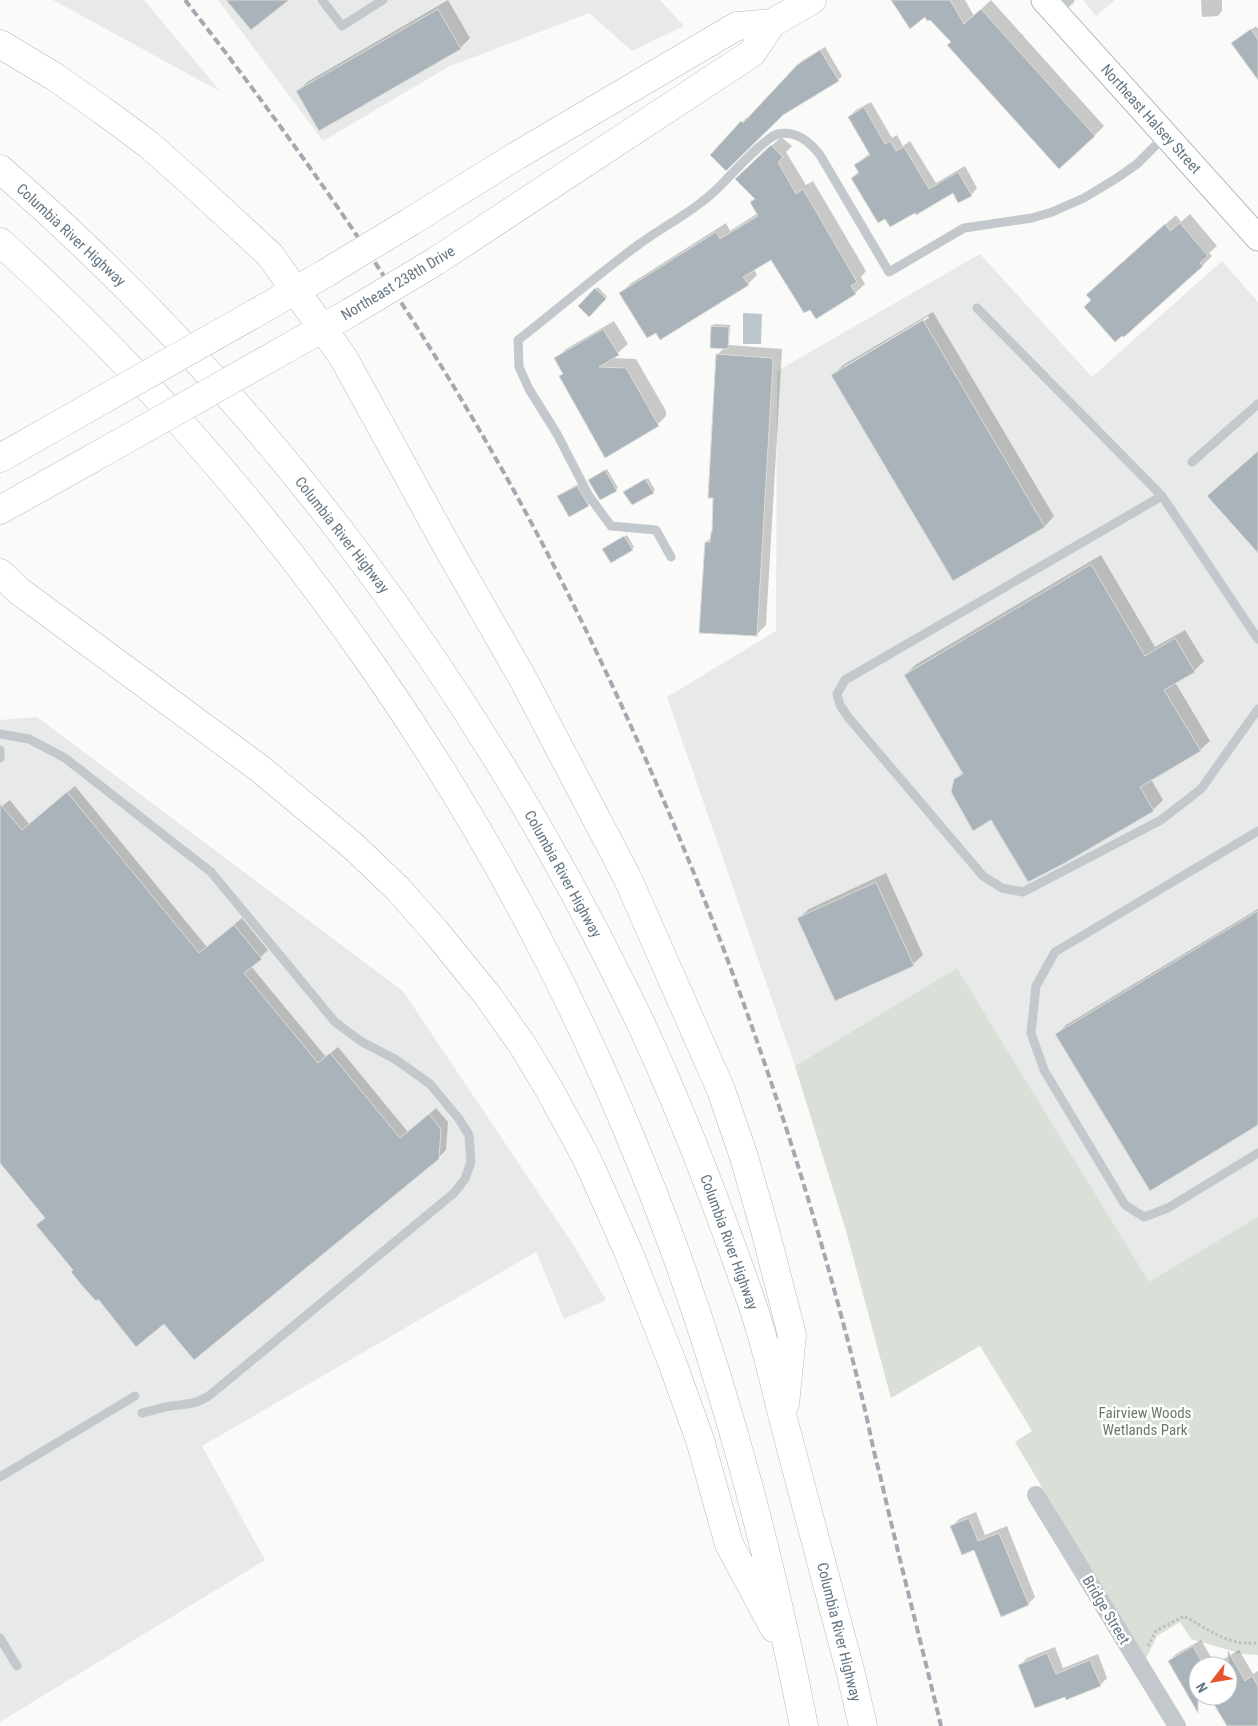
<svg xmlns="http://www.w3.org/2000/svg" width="1258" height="1726" viewBox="0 0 1258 1726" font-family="'Roboto Condensed',sans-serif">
	<rect width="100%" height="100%" fill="#fafaf8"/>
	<path fill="#e8e9e9" d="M 53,0 L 144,0 L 221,92 Z
		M 218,0 L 660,0 L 684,26 L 632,51 L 589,13 L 448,67 L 323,141 Z
		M 1083,0 L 1115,0 L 1096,16 Z
		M 980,254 L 1092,377 L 1222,261 L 1258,302 L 1258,1218 L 1149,1283 L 957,968 L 795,1066 L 667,697 L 776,631 L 777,371 Z
		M 37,717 L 403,991 L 574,1246 L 606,1300 L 564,1319 L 536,1252 L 202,1446 L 265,1560 L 0,1722 L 0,720 Z"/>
	<path fill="#dadfd7" d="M 957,968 L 1149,1282 L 1258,1217 L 1258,1655 L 1242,1654 L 1191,1639 L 1180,1622 L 1157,1636 L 1145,1660 L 1015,1442 L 1032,1431 L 980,1346 L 891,1398 L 846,1231 L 795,1066 Z"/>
	<path fill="#bbc7cb" d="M 743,313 L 762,314 L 761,344 L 743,344 Z"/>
	<path fill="#0003" fill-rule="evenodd" d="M 448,0 L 470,38 L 460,48 L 297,92 L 307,82 Z
		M 894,0 L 965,0 L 974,16 L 991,0 L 1104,126 L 1094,136 L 952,42 L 925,15 Z
		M 1201,0 L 1222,0 L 1222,11 L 1218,16 L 1202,17 Z
		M 1256,26 L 1258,29 L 1258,66 L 1238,39 Z
		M 825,47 L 842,76 L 838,80 L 712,155 L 747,117 L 748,119 L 803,60 Z
		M 871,102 L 892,138 L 897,135 L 903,146 L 910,141 L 936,183 L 965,166 L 977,188 L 971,195 L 953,191 L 917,213 L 852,178 L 859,171 L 855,165 L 870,153 L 849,117 L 856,110 Z
		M 781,137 L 792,146 L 786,152 L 806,185 L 813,181 L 866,271 L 861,277 L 865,284 L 855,293 L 772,258 L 754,269 L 757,275 L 748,284 L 656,331 L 621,293 L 630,284 L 726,223 L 730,231 L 758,213 L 752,202 L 756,198 L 746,170 Z
		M 1190,214 L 1217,246 L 1209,253 L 1212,256 L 1202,266 L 1092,300 L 1097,285 L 1176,215 L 1181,222 Z
		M 598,287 L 607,297 L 589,315 L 579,306 Z
		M 933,312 L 1054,516 L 1045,526 L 954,579 L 833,375 L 843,365 ZM 928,316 L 929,318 L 843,370 L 843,367 Z
		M 614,321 L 628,344 L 612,358 L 636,359 L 666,411 L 666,416 L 655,427 L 560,376 L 564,373 L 556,359 L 566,349 Z
		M 714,324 L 730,325 L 729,345 L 782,349 L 782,351 L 766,625 L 756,635 L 706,542 L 712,537 L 713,531 L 717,355 L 724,348 L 712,326 Z
		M 607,469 L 618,488 L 600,499 L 589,480 Z
		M 648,478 L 655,490 L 653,492 L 625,492 Z
		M 582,482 L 593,501 L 588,505 L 559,497 L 564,492 Z
		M 627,535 L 634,547 L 632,549 L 606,547 Z
		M 1101,555 L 1155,647 L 1185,630 L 1204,661 L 1194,671 L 1175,682 L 1210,741 L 1200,750 L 1151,779 L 1163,800 L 1153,810 L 991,818 L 955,780 L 963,772 L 905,675 L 915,665 Z
		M 75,786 L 207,947 L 242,918 L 268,950 L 251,966 L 326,1057 L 338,1047 L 408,1132 L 436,1108 L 448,1122 L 446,1150 L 438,1158 L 164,1322 L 75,1270 L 38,1225 L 46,1217 L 0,1161 L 0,806 L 1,807 L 10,800 L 29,824 Z
		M 886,873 L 923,955 L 913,964 L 799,918 L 809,909 Z
		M 1258,909 L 1258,1124 L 1057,1034 L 1066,1025 Z
		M 976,1512 L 985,1535 L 1007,1526 L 1035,1597 L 1028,1604 L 952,1526 L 959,1519 Z
		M 1201,1640 L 1215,1664 L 1239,1650 L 1253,1674 L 1258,1671 L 1258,1726 L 1228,1726 L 1211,1696 L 1228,1696 L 1228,1666 L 1198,1666 L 1198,1696 L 1204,1696 L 1193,1702 L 1169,1661 L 1176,1654 Z
		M 1055,1647 L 1063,1668 L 1098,1654 L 1107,1678 L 1100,1685 L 1066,1695 L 1020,1665 L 1027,1658 Z"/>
	<path fill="#aab3b9" stroke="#dcdcda" d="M 226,0 L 289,0 L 251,30 Z
		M 891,0 L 950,0 L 964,24 L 981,9 L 1095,136 L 1059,169 L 947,45 L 951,42 L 930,20 L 927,21 L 925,17 L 910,29 Z
		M 438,9 L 461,49 L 319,131 L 296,91 Z
		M 1251,29 L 1258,40 L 1258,80 L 1231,43 Z
		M 820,50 L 839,81 L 783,115 L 726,171 L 710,155 L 741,121 L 743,123 L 797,65 Z
		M 864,107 L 885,144 L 890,141 L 896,151 L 904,147 L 929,189 L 958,172 L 972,196 L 958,203 L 953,193 L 916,215 L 915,213 L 890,227 L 885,219 L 878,223 L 851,178 L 859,173 L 854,165 L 870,155 L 848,117 Z
		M 771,145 L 783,157 L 778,162 L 796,194 L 803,189 L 857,282 L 851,286 L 856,294 L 816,319 L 810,310 L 804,313 L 771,260 L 743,277 L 749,285 L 660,340 L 656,333 L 647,338 L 619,293 L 716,232 L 720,239 L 758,216 L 750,202 L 755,199 L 735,179 Z
		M 1180,223 L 1208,256 L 1200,263 L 1203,266 L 1124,337 L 1122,336 L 1115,342 L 1084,307 L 1091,300 L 1086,295 L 1165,224 L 1170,231 Z
		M 595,288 L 606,299 L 589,317 L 578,306 Z
		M 923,320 L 1045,527 L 953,581 L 831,375 Z
		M 711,326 L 729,327 L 728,349 L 710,348 Z
		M 603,329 L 619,355 L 599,367 L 626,368 L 659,426 L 605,458 L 559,376 L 563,374 L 554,358 Z
		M 716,354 L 772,358 L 773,362 L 757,636 L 699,633 L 705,542 L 710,542 L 711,532 L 712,532 L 713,498 L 708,498 Z
		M 1258,451 L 1258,553 L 1207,496 Z
		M 605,470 L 617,491 L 600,500 L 588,480 Z
		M 645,479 L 654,493 L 632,505 L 623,492 Z
		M 577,486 L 589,506 L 569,517 L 557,496 Z
		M 624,536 L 633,550 L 611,563 L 602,549 Z
		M 1091,564 L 1145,656 L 1175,638 L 1195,672 L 1164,690 L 1201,751 L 1140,787 L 1154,811 L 1065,863 L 1028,882 L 991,820 L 973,831 L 951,792 L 954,779 L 963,774 L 904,675 Z
		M 67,792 L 199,953 L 234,925 L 262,959 L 244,973 L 318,1063 L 330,1053 L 400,1138 L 429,1114 L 441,1129 L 439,1159 L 194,1360 L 164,1324 L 136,1347 L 98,1299 L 96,1301 L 84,1288 L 71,1272 L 73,1270 L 36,1225 L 45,1218 L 0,1163 L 0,804 L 22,830 Z
		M 876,882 L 914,966 L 835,1001 L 797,918 Z
		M 1258,911 L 1258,1125 L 1150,1191 L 1055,1034 Z
		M 969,1518 L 978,1541 L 999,1533 L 1029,1605 L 1001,1617 L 974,1550 L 962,1555 L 950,1526 Z
		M 1193,1646 L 1204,1666 L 1198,1666 L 1198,1713 L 1168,1661 Z
		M 1228,1651 L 1245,1681 L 1252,1676 L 1258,1686 L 1258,1726 L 1227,1726 L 1209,1696 L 1228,1696 Z
		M 1047,1653 L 1056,1674 L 1090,1660 L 1101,1686 L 1066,1700 L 1065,1697 L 1035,1708 L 1018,1665 Z"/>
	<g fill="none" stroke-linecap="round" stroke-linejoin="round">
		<g stroke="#b3babf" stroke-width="27">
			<path id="secondary" d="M 1044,0 L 1258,238"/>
		</g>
		<g stroke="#b4b9bd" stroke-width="29">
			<path id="trunk" d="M 410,222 L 516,156 L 737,26 L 772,23 L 812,0
				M 436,261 L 752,53 L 772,23
				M 252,315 L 326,273
				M 284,350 L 351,312
				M 0,458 L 60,424
				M 0,510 L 93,458"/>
		</g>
		<g stroke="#b4b9bd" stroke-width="29">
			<path id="motorway" d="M 0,44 L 55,77 L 102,110 L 148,144 L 192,183 L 270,255 L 343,357 L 449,550 L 522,677 L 627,877 L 721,1090 L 744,1157 L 766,1234 L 792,1335 L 785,1404
				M 0,169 C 264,398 473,681 627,995 C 675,1092 714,1195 750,1298 C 765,1339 774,1383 785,1426 C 807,1508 829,1591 851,1674 L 863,1726
				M 0,242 C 279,493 501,815 641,1163 C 715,1344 766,1534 804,1726
				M 0,573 L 19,591 L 259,768 L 353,846 L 398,889 L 436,932 L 488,996 L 523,1046 L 549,1089 L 587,1159 L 628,1251 L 672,1362 L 700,1440 L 729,1544 L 774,1628"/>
		</g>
		<path stroke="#bbbfc2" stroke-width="3" stroke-dasharray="2.5 2.5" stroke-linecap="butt" d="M 1018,38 L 1023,35
			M 1148,1646 L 1156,1631 L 1184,1616 C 1211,1630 1224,1645 1258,1643"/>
		<path stroke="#c3c8cc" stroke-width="9" d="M 322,0 L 342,26 L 383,0
			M 1057,11 L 1070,0
			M 977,308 L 1162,496 L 1258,639
			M 1192,462 L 1258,404
			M 1162,496 L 845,680 L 837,694 L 840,705 L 848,717 L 983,876 L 1002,888 L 1023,892 L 1161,820 L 1201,789 L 1258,709
			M 671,557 L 656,530 L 611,526 L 589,496 L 557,434 L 529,389 L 519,367 L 518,340 C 558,309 597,275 638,245 C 664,226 696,210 719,187 C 730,176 765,137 778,134 C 796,130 810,142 820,155 L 889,272 L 964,228 L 1032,218 L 1052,212 L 1084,198 L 1117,178 L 1137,164 L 1165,136
			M 0,734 L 29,739 L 65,758 L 211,872 L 335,1022 L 362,1042 L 395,1059 L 430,1084 L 459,1119 L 469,1135 L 471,1162 L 465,1179 L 454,1193 L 210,1395 C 192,1407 185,1403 165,1407 C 158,1409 150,1411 142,1413
			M 0,750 L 0,758
			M 1258,831 L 1055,952 L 1036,986 L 1031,1033 L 1044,1070 L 1125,1205 L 1144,1217 L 1168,1208 L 1258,1153
			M 0,1477 L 135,1396
			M 0,1638 L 17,1666"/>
		<path stroke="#c3c8cc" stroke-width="18" d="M 1036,1495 L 1177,1726"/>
		<use href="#secondary" stroke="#fff" stroke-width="25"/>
		<use href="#trunk" stroke="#fff" stroke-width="28"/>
		<use href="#motorway" stroke="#fff" stroke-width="28"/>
		<path stroke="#a2aab0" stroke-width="4" stroke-dasharray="8 4" stroke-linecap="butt" d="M 185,0 C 324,178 452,367 555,568 C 642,739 716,916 776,1097 C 810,1200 840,1305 865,1410 C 870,1432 874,1454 880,1475 C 899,1559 921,1642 941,1726"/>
		<g stroke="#b4b9bd" stroke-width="29" stroke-linecap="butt">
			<path id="trunk-bridge" d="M 326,273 L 410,222
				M 351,312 L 436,261
				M 60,424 L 252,315
				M 93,458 L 284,350"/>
		</g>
		<use href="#trunk-bridge" stroke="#fff" stroke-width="28"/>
	</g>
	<g text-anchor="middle" stroke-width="5" stroke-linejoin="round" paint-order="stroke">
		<g font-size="15" fill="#657683" stroke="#fff">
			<text transform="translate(1151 119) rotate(48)" y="5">Northeast Halsey Street</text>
			<text transform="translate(71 235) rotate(43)" y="5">Columbia River Highway</text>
			<text transform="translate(398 283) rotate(-31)" y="5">Northeast 238th Drive</text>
			<text transform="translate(342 535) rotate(52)" y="5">Columbia River Highway</text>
			<text transform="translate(563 874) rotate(61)" y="5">Columbia River Highway</text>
			<text transform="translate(729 1242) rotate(70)" y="5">Columbia River Highway</text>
			<text transform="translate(1106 1610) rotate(59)" y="5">Bridge Street</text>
			<text transform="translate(839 1632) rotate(76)" y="5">Columbia River Highway</text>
		</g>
		<g font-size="15" fill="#687a64" stroke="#fff">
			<text x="1145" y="1418">Fairview Woods<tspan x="1145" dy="17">Wetlands Park</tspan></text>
		</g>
	</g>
	<g transform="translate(1213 1681) rotate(239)"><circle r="24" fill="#ffffff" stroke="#c1c8cd"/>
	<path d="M0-4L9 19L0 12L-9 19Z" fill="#e4572e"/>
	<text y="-8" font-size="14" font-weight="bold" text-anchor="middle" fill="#657683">N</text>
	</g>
</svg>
